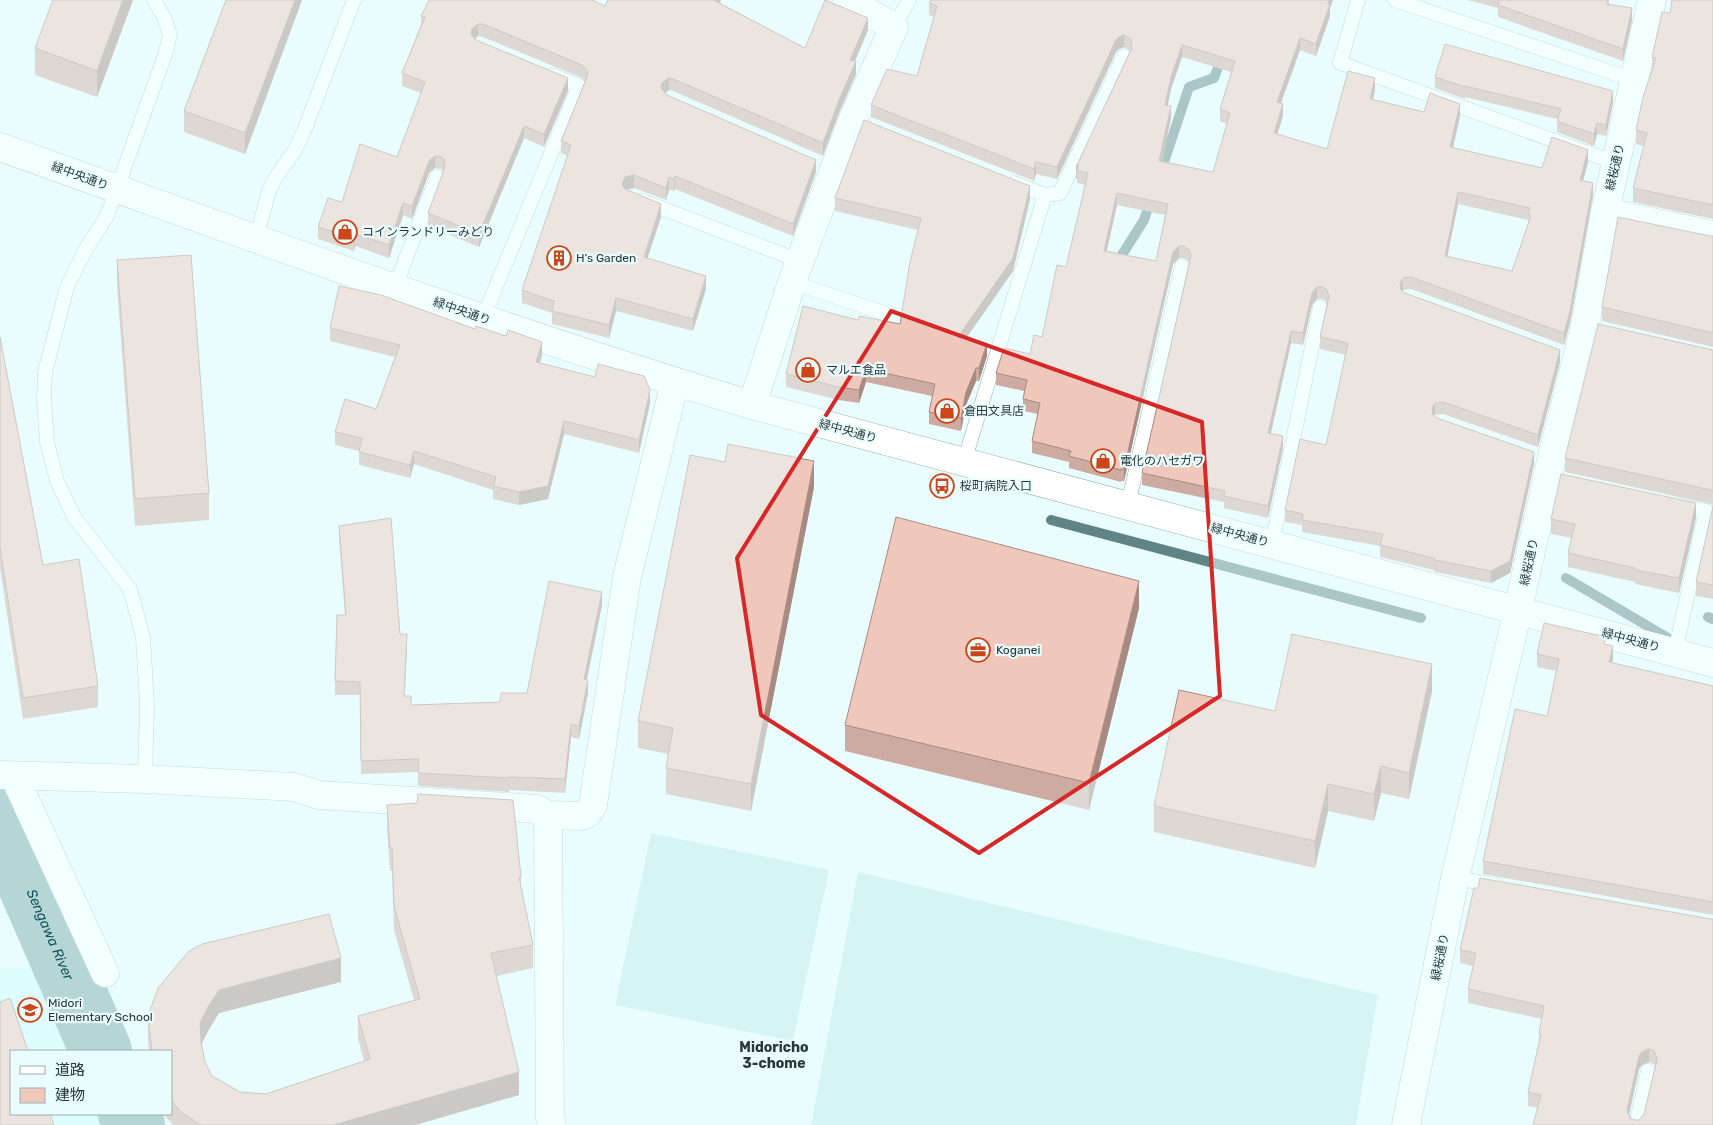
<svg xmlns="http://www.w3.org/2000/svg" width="1713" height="1125" viewBox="0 0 1713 1125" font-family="Rubik,'Noto Sans JP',sans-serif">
	<rect width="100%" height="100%" fill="#e9fdfe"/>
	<path fill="#cefbfd" d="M 0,968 L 39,968 L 79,1051 L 11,1051 L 11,1114 L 109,1114 L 115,1125 L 0,1125 Z"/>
	<path fill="#c1e9eb" d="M 651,833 L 829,870 L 793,1041 L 615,1005 Z
		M 858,872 L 1378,995 L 1356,1125 L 811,1125 Z"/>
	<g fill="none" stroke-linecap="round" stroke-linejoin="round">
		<path stroke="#608385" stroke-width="10" d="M 1160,174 L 1189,87 L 1214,78 L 1222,57
			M 1118,266 L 1120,258 L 1144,220 L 1151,199
			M 1051,520 L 1421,618
			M 1566,578 L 1673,641
			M 1708,617 L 1713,619"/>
		<g stroke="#77a4a6" stroke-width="62">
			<path id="s1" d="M 0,819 L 101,1051"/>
			<path d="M 129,1114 L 134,1125"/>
		</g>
		<g stroke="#91b2b3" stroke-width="15">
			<path id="service" d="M 1358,0 L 1340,63 L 1616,163
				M 1395,0 L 1634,80
				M 894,27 L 909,0
				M 1045,195 L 1060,193 L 1124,56
				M 643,201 L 800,261
				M 256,239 L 269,191 L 276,177 L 295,150 L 304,131 L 354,0
				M 792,282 L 884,313
				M 395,287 L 437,177
				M 483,318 L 579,86 L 552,75
				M 964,462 L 1045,195 L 1014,183
				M 1128,505 L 1182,266
				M 1272,544 L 1320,307
				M 1675,652 L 1706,511 L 1678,505
				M 145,779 L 147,705 L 143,637 L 130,589 L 74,517 L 57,481 L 47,442 L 44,399 L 45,372 L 67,287 L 86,249 L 107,216 L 165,55 L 170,35 L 164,17 L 154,0
				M 1455,878 L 1496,885
				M 1636,1125 L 1648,1071"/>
		</g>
		<g stroke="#91b2b3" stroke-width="29">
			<path id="minor" d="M 0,147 C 250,236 498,329 752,405 L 1713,663
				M 1605,212 L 1713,235
				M 752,405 L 792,282 L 853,119 L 894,27 L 847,0
				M 0,775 L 145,779 L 294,787 L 319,795 L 537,809 L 548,815 L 581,816 L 588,813 L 593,805 L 627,577 L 675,382
				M 14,776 L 105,973
				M 548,815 L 550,1117 L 552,1125
				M 1406,1125 L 1455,878 L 1518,610 L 1551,461 L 1585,326 L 1605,212 L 1652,0"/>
		</g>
		<use href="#service" stroke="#fff" stroke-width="14"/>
		<use href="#minor" stroke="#fff" stroke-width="28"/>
	</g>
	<path fill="#ceaba1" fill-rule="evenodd" d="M 53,0 L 133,0 L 97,97 L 35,75 L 35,48 Z
		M 226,0 L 302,0 L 245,154 L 184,132 L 184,111 Z
		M 608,0 L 721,0 L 720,3 L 805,48 L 868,30 L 855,61 L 856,74 L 839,113 L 823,156 L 673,91 L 669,90 L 665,93 L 667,95 L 816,172 L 793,236 L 675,189 L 674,191 L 669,190 L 666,200 L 634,188 L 625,190 L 661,217 L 647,258 L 706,289 L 693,331 L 616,311 L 609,338 L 552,324 L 552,313 L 522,303 L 522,290 L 568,156 L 561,153 L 561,141 L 585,81 L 582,78 L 483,37 L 478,36 L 475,39 L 476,40 L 568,91 L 544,147 L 524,138 L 479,247 L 428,226 L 428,213 L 444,172 L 441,169 L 435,168 L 429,173 L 412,219 L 403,215 L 389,258 L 355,246 L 354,251 L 318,239 L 318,227 L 342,202 L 397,157 L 421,93 L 402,86 L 402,73 L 421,25 L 421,16 L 605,6 Z
		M 1467,0 L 1609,0 L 1609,4 L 1632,20 L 1623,61 L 1498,17 L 1498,8 Z
		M 1713,0 L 1713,219 L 1633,202 L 1633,188 L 1644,146 L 1636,144 L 1636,130 L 1652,68 L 1652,57 L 1670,13 Z
		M 929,3 L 1330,9 L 1330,16 L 1316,56 L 1300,50 L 1281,103 L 1283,116 L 1277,134 L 1327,149 L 1375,90 L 1373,99 L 1424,112 L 1460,116 L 1453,148 L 1542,168 L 1588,162 L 1583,181 L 1593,195 L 1570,323 L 1564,345 L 1411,289 L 1403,290 L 1402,291 L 1405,293 L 1560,362 L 1538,447 L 1443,414 L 1435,415 L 1434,416 L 1437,418 L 1534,464 L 1510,573 L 1491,583 L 1435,572 L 1434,570 L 1380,557 L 1380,546 L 1302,532 L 1302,525 L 1285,522 L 1285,510 L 1326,445 L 1346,355 L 1320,349 L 1320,337 L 1327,304 L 1326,301 L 1322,299 L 1317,299 L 1312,305 L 1303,345 L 1291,343 L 1271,433 L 1283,448 L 1268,518 L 1224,508 L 1224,502 L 1142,485 L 1142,473 L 1189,262 L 1184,258 L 1179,258 L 1173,264 L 1124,481 L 1121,481 L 1121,482 L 1069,468 L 1069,462 L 1032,453 L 1032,441 L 1038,414 L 1023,411 L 1023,399 L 1024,391 L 996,385 L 996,373 L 1030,354 L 1042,337 L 1066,267 L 1086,185 L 1077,183 L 1077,178 L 1076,179 L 1076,167 L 1130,51 L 1124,47 L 1119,49 L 1116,52 L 1057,179 L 1036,174 L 1034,181 L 871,117 L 871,105 L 917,76 L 934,17 L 929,15 ZM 1182,57 L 1231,72 L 1220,109 L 1220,121 L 1227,124 L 1213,172 L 1162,161 L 1171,118 L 1168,105 L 1171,89 ZM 1458,204 L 1528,220 L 1528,223 L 1512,271 L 1447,257 ZM 1117,205 L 1165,215 L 1156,261 L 1107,251 Z
		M 1435,77 L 1613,102 L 1606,136 L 1597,134 L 1594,146 L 1557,132 L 1557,119 L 1465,97 L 1465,99 L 1435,88 Z
		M 835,198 L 1030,199 L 1013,271 L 966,338 L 987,356 L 979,381 L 976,381 L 966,405 L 961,431 L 929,424 L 929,412 L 932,396 L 866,382 L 859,403 L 839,400 L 786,387 L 786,374 L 858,320 L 900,324 L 918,230 L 835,211 Z
		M 1710,236 L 1713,236 L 1713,347 L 1602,321 L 1602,307 Z
		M 117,260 L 209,493 L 209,520 L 135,526 L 117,287 Z
		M 330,328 L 542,355 L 540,363 L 650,403 L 639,453 L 564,434 L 548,499 L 519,505 L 493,499 L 493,490 L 414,464 L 410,478 L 359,465 L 359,451 L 335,445 L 335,432 L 376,409 L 395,357 L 330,341 Z
		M 0,337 L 43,565 L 98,686 L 98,707 L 23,719 L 0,568 Z
		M 1711,350 L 1713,350 L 1713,599 L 1696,596 L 1696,582 L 1713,506 L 1711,504 L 1565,472 L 1565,458 Z
		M 814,487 L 751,811 L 666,794 L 666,768 L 668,754 L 638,748 L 638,721 Z
		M 1696,518 L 1679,593 L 1635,584 L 1635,582 L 1568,567 L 1568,553 L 1572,538 L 1551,534 L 1551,519 Z
		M 339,526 L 400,634 L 407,647 L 404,696 L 411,705 L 500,702 L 527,693 L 602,605 L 587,680 L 588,693 L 579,739 L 571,737 L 565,793 L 509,790 L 509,792 L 418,786 L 418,772 L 361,774 L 360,695 L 335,695 L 335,681 L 345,615 L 339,539 Z
		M 1139,608 L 1089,810 L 845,751 L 845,725 Z
		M 1606,645 L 1613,659 L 1612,663 L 1713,686 L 1713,915 L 1483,874 L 1483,861 L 1547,716 L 1556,671 L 1537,667 L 1537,654 Z
		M 1432,691 L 1409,799 L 1381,793 L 1374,821 L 1328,811 L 1315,868 L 1154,832 L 1154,806 L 1275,711 Z
		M 387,805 L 521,877 L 521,888 L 533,945 L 533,968 L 497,976 L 519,1095 L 415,1125 L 173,1125 L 163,1114 L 171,1114 L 171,1051 L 149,1051 L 148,1040 L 148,1016 L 341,982 L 219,1013 L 208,1031 L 201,1045 L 205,1062 L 212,1076 L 240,1092 L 266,1094 L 364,1061 L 358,1039 L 358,1016 L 414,1000 L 394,930 L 392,871 L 390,871 L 387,828 Z
		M 1711,919 L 1713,1125 L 1533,1125 L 1538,1108 L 1528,1106 L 1528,1092 L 1539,1042 L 1539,1033 L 1542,1019 L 1468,1003 L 1468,989 L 1473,966 L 1460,963 L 1460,950 ZM 1649,1062 L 1654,1064 L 1655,1066 L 1644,1114 L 1639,1120 L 1635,1120 L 1630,1118 L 1629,1116 L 1639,1069 L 1642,1065 Z"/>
	<path fill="#a78b83" d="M 123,0 L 133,0 L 97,97 L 97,71 Z
		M 295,0 L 302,0 L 245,154 L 245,133 Z
		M 715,0 L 721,0 L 715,13 Z
		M 1329,0 L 1333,0 L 1330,9 L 1330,16 L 1316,56 L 1316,44 Z
		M 1632,8 L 1632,20 L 1623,61 L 1623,49 Z
		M 868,18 L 868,30 L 850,72 L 850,60 Z
		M 478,24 L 478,36 L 472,41 L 471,34 L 472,29 Z
		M 1124,35 L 1124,47 L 1119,49 L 1116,52 L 1057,179 L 1057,167 L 1116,40 L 1119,37 Z
		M 1300,38 L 1300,50 L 1277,114 L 1277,102 Z
		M 1182,45 L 1182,57 L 1171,89 L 1165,117 L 1165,105 L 1171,77 Z
		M 856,61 L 856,74 L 839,113 L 823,156 L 823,143 L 839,100 Z
		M 568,78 L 568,91 L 544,147 L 544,134 Z
		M 669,78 L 669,90 L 662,95 L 661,88 L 662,83 Z
		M 1375,78 L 1375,90 L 1370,111 L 1370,99 Z
		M 1613,91 L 1613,102 L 1606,136 L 1606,125 Z
		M 1283,104 L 1283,116 L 1274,145 L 1274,133 Z
		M 1460,104 L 1460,116 L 1450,159 L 1450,147 Z
		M 1171,106 L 1171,118 L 1159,173 L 1159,161 Z
		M 1597,123 L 1597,134 L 1594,146 L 1594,134 Z
		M 524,126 L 524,138 L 479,247 L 479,234 Z
		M 1588,150 L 1588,162 L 1580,192 L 1580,180 Z
		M 435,156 L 435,168 L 429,173 L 412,219 L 412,206 L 429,161 Z
		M 816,160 L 816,172 L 793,236 L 793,224 Z
		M 1036,162 L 1036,174 L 1034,181 L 1034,169 Z
		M 1079,164 L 1077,171 L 1077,178 L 1076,179 L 1076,167 Z
		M 634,175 L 634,188 L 625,190 L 622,197 L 622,184 L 625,177 Z
		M 675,176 L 675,189 L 674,191 L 674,179 Z
		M 669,177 L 669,190 L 666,200 L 666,188 Z
		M 1593,183 L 1593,195 L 1570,323 L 1564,345 L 1564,333 Z
		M 1030,186 L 1030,199 L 1013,271 L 958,350 L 958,337 Z
		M 1458,192 L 1458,204 L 1445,268 L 1445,256 Z
		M 1117,193 L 1117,205 L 1104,262 L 1104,251 Z
		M 403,203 L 403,215 L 389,258 L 389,245 Z
		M 661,204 L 661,217 L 644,269 L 644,257 Z
		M 355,234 L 355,246 L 354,251 L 354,238 Z
		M 1179,246 L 1179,258 L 1173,264 L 1124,481 L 1124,469 L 1173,252 Z
		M 706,276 L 706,289 L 693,331 L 693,319 Z
		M 1403,278 L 1403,290 L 1400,294 L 1400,283 Z
		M 1317,287 L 1317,299 L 1312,305 L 1303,345 L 1303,333 L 1312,293 Z
		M 616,298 L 616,311 L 609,338 L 609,325 Z
		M 1291,331 L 1291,343 L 1268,445 L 1268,433 Z
		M 542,342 L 542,355 L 536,375 L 536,362 Z
		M 987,343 L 987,356 L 979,381 L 979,368 Z
		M 1560,350 L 1560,362 L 1538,447 L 1538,435 Z
		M 976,368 L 976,381 L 966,405 L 961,431 L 961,418 L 966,392 Z
		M 866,369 L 866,382 L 859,403 L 859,390 Z
		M 650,390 L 650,403 L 639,453 L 639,440 Z
		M 1435,403 L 1435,415 L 1432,420 L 1432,408 Z
		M 564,421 L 564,434 L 548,499 L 519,505 L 519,492 Z
		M 1283,436 L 1283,448 L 1268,518 L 1268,506 Z
		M 414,451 L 414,464 L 410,478 L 410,465 Z
		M 1534,452 L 1534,464 L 1510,573 L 1491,583 L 1491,571 Z
		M 814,461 L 814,487 L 751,811 L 751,784 Z
		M 1696,503 L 1696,518 L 1679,593 L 1679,578 Z
		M 1139,581 L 1139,608 L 1089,810 L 1089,783 Z
		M 602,592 L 602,605 L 584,692 L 584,679 Z
		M 407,634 L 407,647 L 404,709 L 404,696 Z
		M 1613,646 L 1613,659 L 1609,676 L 1609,662 Z
		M 1432,664 L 1432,691 L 1409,799 L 1409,773 Z
		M 588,680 L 588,693 L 579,739 L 579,726 Z
		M 571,724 L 571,737 L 565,793 L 565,779 Z
		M 1381,766 L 1381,793 L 1374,821 L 1374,794 Z
		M 1328,784 L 1328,811 L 1315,868 L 1315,841 Z
		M 341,958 L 341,982 L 219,1013 L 208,1031 L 200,1047 L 200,1023 L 208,1007 L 219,990 Z
		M 1649,1049 L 1649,1062 L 1642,1065 L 1639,1069 L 1627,1123 L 1627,1110 L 1639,1056 L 1642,1052 Z
		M 519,1072 L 519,1095 L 415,1125 L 333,1125 Z"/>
	<path fill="#efc7bb" stroke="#a78b83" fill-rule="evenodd" d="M 53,0 L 123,0 L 97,71 L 35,48 Z
		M 226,0 L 295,0 L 245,133 L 184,111 Z
		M 429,0 L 592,0 L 605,6 L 608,0 L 715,0 L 715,1 L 805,48 L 825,0 L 868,18 L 850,60 L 856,61 L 839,100 L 823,143 L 673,79 L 669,78 L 662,83 L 661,88 L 667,95 L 816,160 L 793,224 L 675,176 L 674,179 L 669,177 L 666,188 L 634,175 L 625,177 L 622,184 L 625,189 L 661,204 L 644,257 L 706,276 L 693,319 L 616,298 L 609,325 L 552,311 L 554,301 L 522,290 L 571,145 L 561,141 L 587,77 L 588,72 L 582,65 L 483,24 L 478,24 L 472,29 L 471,34 L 476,40 L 568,78 L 544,134 L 524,126 L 479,234 L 428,213 L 445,167 L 444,159 L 441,157 L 435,156 L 429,161 L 412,206 L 403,203 L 389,245 L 355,234 L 354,238 L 318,227 L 328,198 L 342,202 L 360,144 L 397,157 L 425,82 L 402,73 L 425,17 L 421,16 Z
		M 931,0 L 1329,0 L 1328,4 L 1330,4 L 1316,44 L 1300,38 L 1277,102 L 1283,104 L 1274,133 L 1327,149 L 1348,71 L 1375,78 L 1370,99 L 1424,112 L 1430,93 L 1460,104 L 1450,147 L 1542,168 L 1552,137 L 1588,150 L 1580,180 L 1593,183 L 1570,311 L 1564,333 L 1411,277 L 1403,278 L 1400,283 L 1401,290 L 1405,293 L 1560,350 L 1538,435 L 1443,402 L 1435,403 L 1432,408 L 1433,415 L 1437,418 L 1534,452 L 1510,561 L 1491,571 L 1435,560 L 1434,558 L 1380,545 L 1383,534 L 1302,520 L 1303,514 L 1285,510 L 1300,439 L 1326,445 L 1348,343 L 1320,337 L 1329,296 L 1326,289 L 1322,287 L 1317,287 L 1312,293 L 1303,333 L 1291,331 L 1268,433 L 1283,436 L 1268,506 L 1224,496 L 1225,491 L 1142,473 L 1191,256 L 1190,251 L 1184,246 L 1179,246 L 1173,252 L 1124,469 L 1121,469 L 1121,470 L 1069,456 L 1071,451 L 1032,441 L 1040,403 L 1023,399 L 1027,380 L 996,373 L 1004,348 L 1030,354 L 1034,335 L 1042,337 L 1057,265 L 1066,267 L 1088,173 L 1077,171 L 1079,164 L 1076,167 L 1132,48 L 1131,39 L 1124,35 L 1119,37 L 1116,40 L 1057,167 L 1036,162 L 1034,169 L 871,105 L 887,69 L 917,76 L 937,6 L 929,3 ZM 1182,45 L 1235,61 L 1220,109 L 1230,113 L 1213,172 L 1159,161 L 1171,106 L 1165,105 L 1171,77 ZM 1458,192 L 1530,208 L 1528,215 L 1531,216 L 1512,271 L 1445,256 ZM 1117,193 L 1168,204 L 1156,261 L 1104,251 Z
		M 1499,0 L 1608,0 L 1607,4 L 1632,8 L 1623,49 L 1498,5 Z
		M 1672,0 L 1713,0 L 1713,205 L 1633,188 L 1647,133 L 1636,130 L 1643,97 L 1656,58 L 1652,57 L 1662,12 L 1670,13 Z
		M 1445,44 L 1613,91 L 1606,125 L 1597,123 L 1594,134 L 1557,121 L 1561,109 L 1465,86 L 1465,87 L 1435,77 Z
		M 864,120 L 1030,186 L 1013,258 L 958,337 L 987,343 L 979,368 L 976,368 L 966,392 L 961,418 L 929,412 L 935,384 L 866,369 L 859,390 L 839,387 L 786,374 L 803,306 L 858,320 L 859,316 L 900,324 L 910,262 L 921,218 L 835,198 Z
		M 1618,217 L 1710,236 L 1713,236 L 1713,333 L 1602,307 Z
		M 191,255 L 209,493 L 135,499 L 117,260 Z
		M 339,286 L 381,295 L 475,329 L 476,326 L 506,336 L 508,330 L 542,342 L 536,362 L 595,377 L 598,364 L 644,376 L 650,390 L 639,440 L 564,421 L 548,486 L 519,492 L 493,486 L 496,477 L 414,451 L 410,465 L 359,452 L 362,438 L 335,432 L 345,399 L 376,409 L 400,345 L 330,328 Z
		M 1598,324 L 1713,350 L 1713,492 L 1711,490 L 1565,458 Z
		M 0,337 L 43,565 L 79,559 L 98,686 L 23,698 L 0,547 Z
		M 728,444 L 814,461 L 751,784 L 666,768 L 673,728 L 638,721 L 690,455 L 725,462 Z
		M 1561,474 L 1696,503 L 1679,578 L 1635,570 L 1635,568 L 1568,553 L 1575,524 L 1551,519 Z
		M 1713,506 L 1713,585 L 1696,582 Z
		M 896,517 L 1139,581 L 1089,783 L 845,725 Z
		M 391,518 L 400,634 L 407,634 L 404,696 L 411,696 L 411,705 L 500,702 L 501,693 L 527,693 L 549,581 L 602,592 L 584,679 L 588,680 L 579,726 L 571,724 L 565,779 L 509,777 L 509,778 L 418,773 L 419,759 L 361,761 L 360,682 L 335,681 L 337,615 L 346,615 L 339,526 Z
		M 1544,623 L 1606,637 L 1604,644 L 1613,646 L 1609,662 L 1713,686 L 1713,902 L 1483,861 L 1515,709 L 1547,716 L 1559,659 L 1537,654 Z
		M 1292,634 L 1432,664 L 1409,773 L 1381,766 L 1374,794 L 1328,784 L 1315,841 L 1154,806 L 1179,690 L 1275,711 Z
		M 418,794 L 513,800 L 521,877 L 519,877 L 533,945 L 491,953 L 519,1072 L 333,1125 L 201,1125 L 181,1112 L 171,1100 L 171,1051 L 152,1051 L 148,1016 L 158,988 L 189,951 L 202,944 L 329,914 L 341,958 L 219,990 L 208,1007 L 200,1023 L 201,1042 L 205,1062 L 212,1076 L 240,1092 L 266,1094 L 370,1059 L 358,1016 L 420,999 L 394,906 L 392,848 L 390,848 L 387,805 L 417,803 Z
		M 1480,878 L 1711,919 L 1713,919 L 1713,1125 L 1533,1125 L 1541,1095 L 1528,1092 L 1541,1034 L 1539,1033 L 1544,1006 L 1468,989 L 1476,953 L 1460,950 L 1474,888 L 1478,888 ZM 1649,1049 L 1654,1051 L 1656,1055 L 1657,1060 L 1644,1114 L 1639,1120 L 1635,1120 L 1630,1118 L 1627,1110 L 1639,1056 L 1642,1052 Z
		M 10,998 L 28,1051 L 11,1051 L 11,1114 L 50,1114 L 54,1125 L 0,1125 L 0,1002 Z"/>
	<path d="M0 0H1713V1125H0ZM 891,311 L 1202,422 L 1220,696 L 979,853 L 761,715 L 737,558 Z" fill="#e9fdfe" fill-opacity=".55" fill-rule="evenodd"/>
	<path fill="none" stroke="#d62828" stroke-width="4" stroke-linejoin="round" d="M 891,311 L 1202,422 L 1220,696 L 979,853 L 761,715 L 737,558 Z"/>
	<defs>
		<g id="shop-ring" transform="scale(1.25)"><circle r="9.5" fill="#e9fdfe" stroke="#cd4518" stroke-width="1.5"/><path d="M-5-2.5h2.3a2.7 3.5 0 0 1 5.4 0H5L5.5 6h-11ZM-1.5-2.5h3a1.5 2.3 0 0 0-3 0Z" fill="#cd4518"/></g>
		<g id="building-ring" transform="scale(1.25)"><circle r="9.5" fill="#e9fdfe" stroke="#cd4518" stroke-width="1.5"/><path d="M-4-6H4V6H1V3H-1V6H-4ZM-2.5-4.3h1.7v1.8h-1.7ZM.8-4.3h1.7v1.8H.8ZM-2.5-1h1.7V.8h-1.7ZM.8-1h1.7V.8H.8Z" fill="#cd4518"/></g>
		<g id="bus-ring" transform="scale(1.25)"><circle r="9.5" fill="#e9fdfe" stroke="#cd4518" stroke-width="1.5"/><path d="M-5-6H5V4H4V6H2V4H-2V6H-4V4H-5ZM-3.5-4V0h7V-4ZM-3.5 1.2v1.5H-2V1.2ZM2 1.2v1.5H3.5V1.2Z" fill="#cd4518"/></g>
		<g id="office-ring" transform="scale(1.25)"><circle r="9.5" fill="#e9fdfe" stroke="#cd4518" stroke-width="1.5"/><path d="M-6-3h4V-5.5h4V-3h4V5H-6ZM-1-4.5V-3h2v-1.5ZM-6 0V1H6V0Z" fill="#cd4518"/></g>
		<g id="school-ring" transform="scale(1.25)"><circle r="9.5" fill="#e9fdfe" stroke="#cd4518" stroke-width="1.5"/><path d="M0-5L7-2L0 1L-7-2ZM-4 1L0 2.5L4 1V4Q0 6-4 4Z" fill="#cd4518"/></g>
	</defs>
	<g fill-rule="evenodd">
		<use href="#shop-ring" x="345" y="232"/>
		<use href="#building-ring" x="559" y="258"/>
		<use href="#shop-ring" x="808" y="370"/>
		<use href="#shop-ring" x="947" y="411"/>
		<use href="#shop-ring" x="1103" y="461"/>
		<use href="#bus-ring" x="942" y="486"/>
		<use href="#office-ring" x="978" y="650"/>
		<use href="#school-ring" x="30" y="1010"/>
	</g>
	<g text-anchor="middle" stroke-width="4.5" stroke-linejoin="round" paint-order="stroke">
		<g font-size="12" fill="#2a3738" stroke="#e9fdfe">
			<text transform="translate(1615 167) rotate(-77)" y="4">緑桜通り</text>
			<text transform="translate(80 176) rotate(20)" y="4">緑中央通り</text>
			<text transform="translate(462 311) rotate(19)" y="4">緑中央通り</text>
			<text transform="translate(848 431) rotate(15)" y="4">緑中央通り</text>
			<text transform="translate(1240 535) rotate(15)" y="4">緑中央通り</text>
			<text transform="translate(1529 562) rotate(-78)" y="4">緑桜通り</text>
			<text transform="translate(1631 640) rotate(15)" y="4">緑中央通り</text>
			<text transform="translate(1440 957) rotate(-79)" y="4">緑桜通り</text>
		</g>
		<g font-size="12" fill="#2a3738" stroke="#e9fdfe" text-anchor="start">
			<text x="362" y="236">コインランドリーみどり</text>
			<text x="576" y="262">H’s Garden</text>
			<text x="826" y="374">マルエ食品</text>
			<text x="964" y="415">倉田文具店</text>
			<text x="1120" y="465">電化のハセガワ</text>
			<text x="960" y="490">桜町病院入口</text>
			<text x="996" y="654">Koganei</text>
			<text x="48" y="1007">Midori<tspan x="48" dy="14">Elementary School</tspan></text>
		</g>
		<g font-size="14" font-style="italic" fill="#15575a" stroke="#e9fdfe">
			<text dy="5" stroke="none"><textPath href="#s1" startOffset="126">Sengawa River</textPath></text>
		</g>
		<g font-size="14" font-weight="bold" fill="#2a3738" stroke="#e9fdfe">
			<text x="774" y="1052">Midoricho<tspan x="774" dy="16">3-chome</tspan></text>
		</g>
	</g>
	<rect x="10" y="1050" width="162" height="65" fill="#e9fdfe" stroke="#9daeaf"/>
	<rect x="20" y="1066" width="25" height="8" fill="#ffffff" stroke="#9daeaf"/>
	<text x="55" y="1075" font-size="15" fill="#2a3738">道路</text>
	<rect x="20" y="1088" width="25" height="15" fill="#efc7bb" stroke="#9daeaf"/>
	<text x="55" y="1100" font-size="15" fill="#2a3738">建物</text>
</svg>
